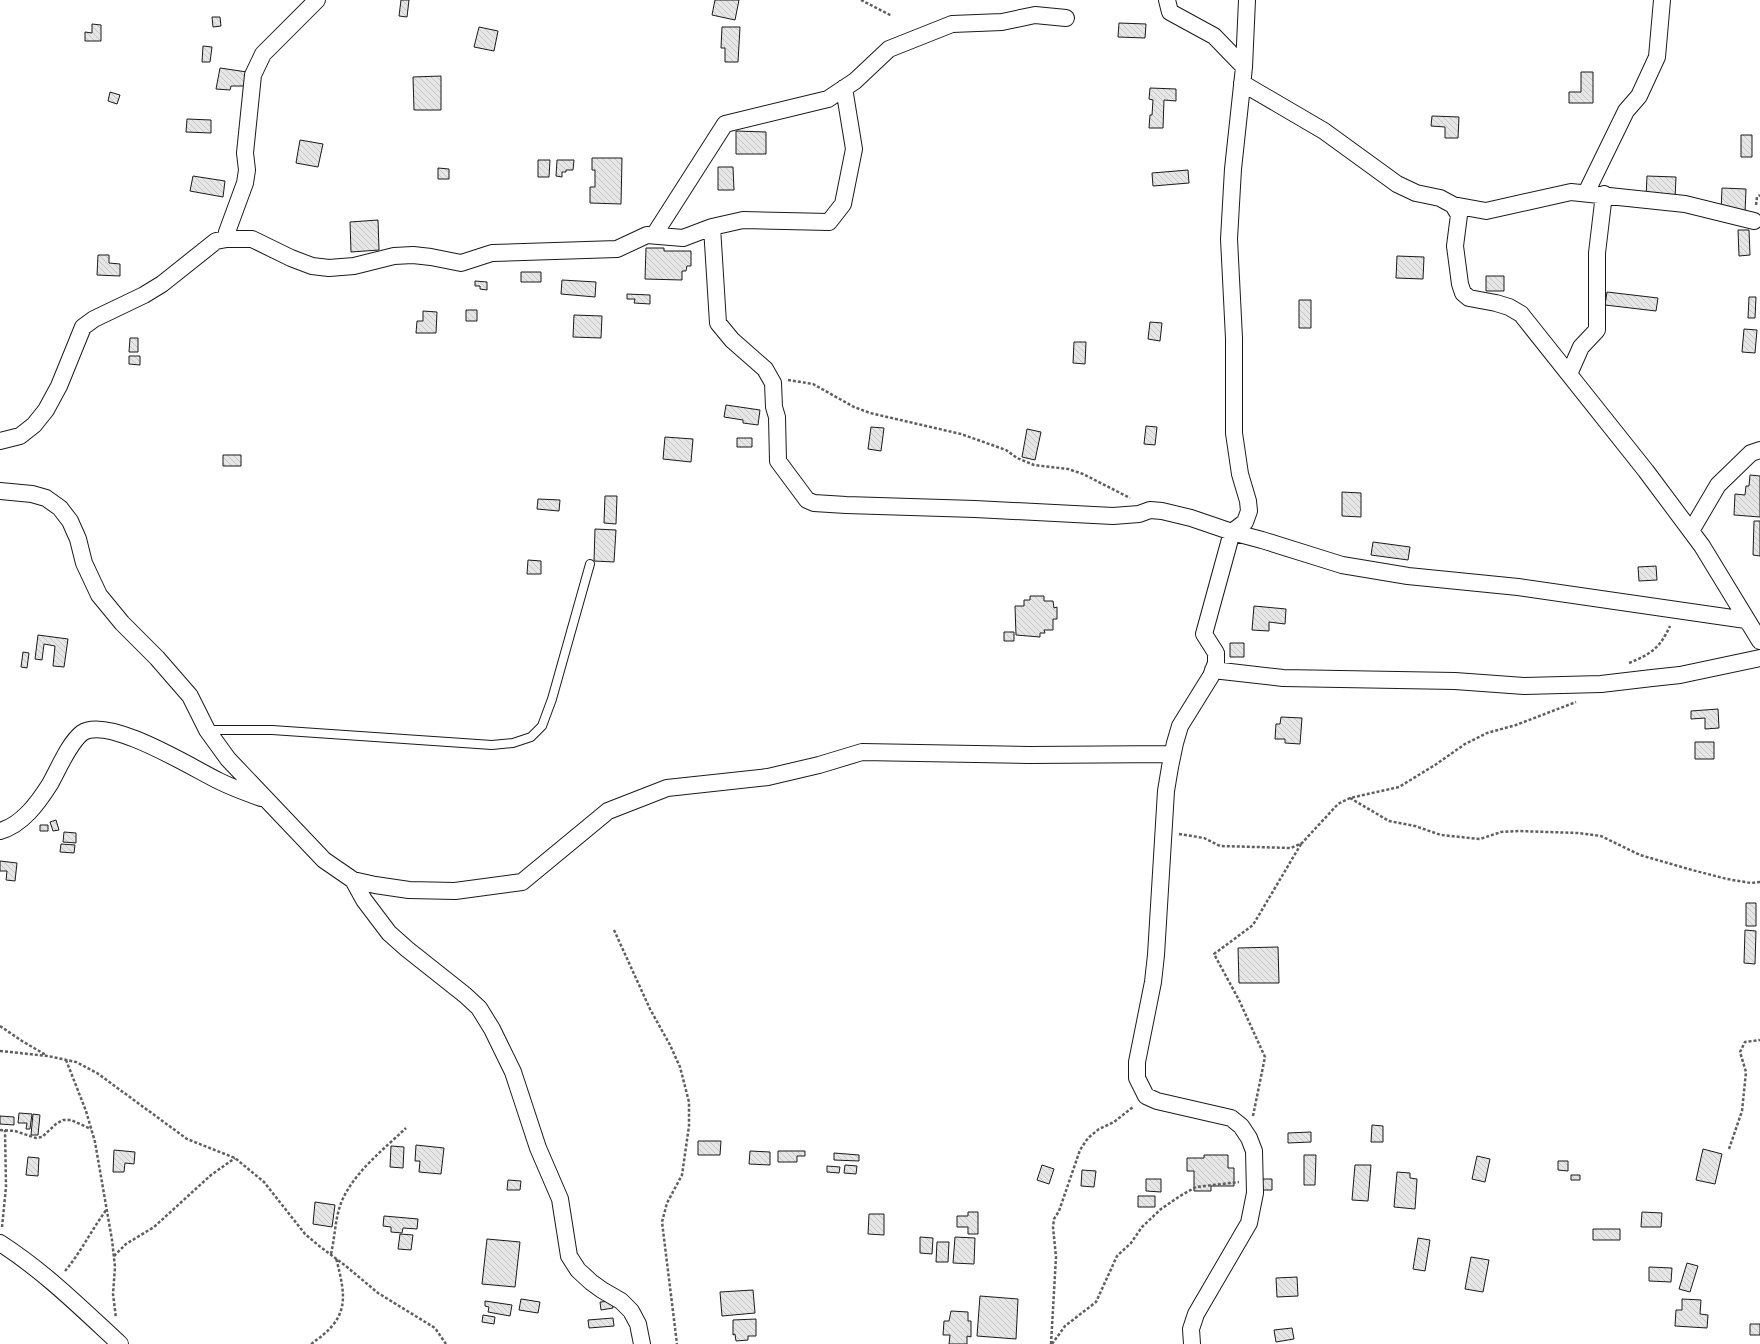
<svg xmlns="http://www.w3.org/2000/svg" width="1760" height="1344" viewBox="0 0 1760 1344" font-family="'Exo 2',sans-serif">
	<defs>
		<pattern id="building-back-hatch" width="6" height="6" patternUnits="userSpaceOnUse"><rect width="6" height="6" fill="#e6e6e6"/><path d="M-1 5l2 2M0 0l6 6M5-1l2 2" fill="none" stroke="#c5c5c5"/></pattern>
	</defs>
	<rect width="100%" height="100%" fill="#fff"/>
	<path fill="url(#building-back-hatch)" stroke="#1a1a1a" d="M 401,0 L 409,0 L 407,17 L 399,16 Z
		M 715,0 L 739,0 L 735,20 L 712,15 Z
		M 212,17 L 220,17 L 221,26 L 213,27 Z
		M 1119,23 L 1146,24 L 1145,38 L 1118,37 Z
		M 92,24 L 101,25 L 101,41 L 85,41 L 85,32 L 92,33 Z
		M 479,27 L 498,31 L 494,51 L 474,47 Z
		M 722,27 L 740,27 L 738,62 L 725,62 L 725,48 L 721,48 Z
		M 203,46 L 212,47 L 210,62 L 202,62 Z
		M 220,68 L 247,72 L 245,86 L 231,86 L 230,90 L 216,89 Z
		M 1581,72 L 1593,72 L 1593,103 L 1569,103 L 1569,92 L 1581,92 Z
		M 441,76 L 441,110 L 414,110 L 413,77 Z
		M 1150,88 L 1176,89 L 1176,101 L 1164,100 L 1163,128 L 1149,128 L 1150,115 L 1152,115 L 1153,100 L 1149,99 Z
		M 110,92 L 120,95 L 117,104 L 108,101 Z
		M 1432,116 L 1459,117 L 1458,138 L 1445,138 L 1445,127 L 1431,126 Z
		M 187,119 L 211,120 L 211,133 L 186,132 Z
		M 736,131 L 766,132 L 766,154 L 736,154 Z
		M 1741,135 L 1752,135 L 1752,157 L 1741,157 Z
		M 300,140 L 323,144 L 318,167 L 296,163 Z
		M 592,158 L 622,158 L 621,204 L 590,203 L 590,187 L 595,187 L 595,170 L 592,170 Z
		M 538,160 L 550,160 L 549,177 L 538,177 Z
		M 557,160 L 574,160 L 573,170 L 566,170 L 566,172 L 562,172 L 562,177 L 556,176 Z
		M 718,167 L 733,167 L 734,190 L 718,190 Z
		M 438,168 L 449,169 L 449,179 L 438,179 Z
		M 1188,170 L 1189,183 L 1153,186 L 1152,173 Z
		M 193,176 L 225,181 L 223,197 L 190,191 Z
		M 1647,176 L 1676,177 L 1675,199 L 1646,197 Z
		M 1722,188 L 1746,189 L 1745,213 L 1721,212 Z
		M 378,220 L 379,250 L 351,252 L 350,222 Z
		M 1738,230 L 1749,230 L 1750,255 L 1739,256 Z
		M 646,248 L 664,248 L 664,251 L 691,251 L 691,266 L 687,266 L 686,271 L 682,271 L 682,280 L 645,279 Z
		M 98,255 L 109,255 L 109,263 L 120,264 L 120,276 L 97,275 Z
		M 1397,256 L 1424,257 L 1423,279 L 1396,278 Z
		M 521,272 L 541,272 L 541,282 L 521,282 Z
		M 1486,276 L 1504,276 L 1504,291 L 1486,291 Z
		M 562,280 L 596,282 L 595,297 L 561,294 Z
		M 475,281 L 487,282 L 487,290 L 480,289 L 480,286 L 475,286 Z
		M 1607,292 L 1658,298 L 1656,311 L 1605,305 Z
		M 627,294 L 650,295 L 650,304 L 634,303 L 635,299 L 627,299 Z
		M 1749,297 L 1756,297 L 1755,318 L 1748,318 Z
		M 1299,300 L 1311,300 L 1311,328 L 1299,328 Z
		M 466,310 L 477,310 L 477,321 L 466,321 Z
		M 423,311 L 437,312 L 436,333 L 416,333 L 417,321 L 423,321 Z
		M 574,315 L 602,316 L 601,338 L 573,337 Z
		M 1150,322 L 1162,323 L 1160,341 L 1148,339 Z
		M 1744,329 L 1757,330 L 1755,353 L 1742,352 Z
		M 130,338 L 138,338 L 138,352 L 129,352 Z
		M 1074,342 L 1086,342 L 1085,364 L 1073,363 Z
		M 129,356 L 140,356 L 140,365 L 129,364 Z
		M 726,405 L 760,410 L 758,425 L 743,423 L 743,420 L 724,417 Z
		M 1146,426 L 1157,427 L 1155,445 L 1144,444 Z
		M 871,427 L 884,428 L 881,451 L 868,449 Z
		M 1027,429 L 1041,432 L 1035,460 L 1022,457 Z
		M 665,437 L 693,439 L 691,462 L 663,459 Z
		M 737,438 L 752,438 L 752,447 L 737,447 Z
		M 223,455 L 241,455 L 241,466 L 223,466 Z
		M 1750,475 L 1760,476 L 1760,517 L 1734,515 L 1735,494 L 1745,495 L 1746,486 L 1749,486 Z
		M 1342,492 L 1361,493 L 1361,517 L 1342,516 Z
		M 605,496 L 617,496 L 616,524 L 604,523 Z
		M 538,499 L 560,500 L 559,511 L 537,509 Z
		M 1754,521 L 1760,521 L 1760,556 L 1753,555 Z
		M 595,529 L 616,530 L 614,562 L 594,561 Z
		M 1373,542 L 1410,547 L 1408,560 L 1371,555 Z
		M 528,560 L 541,561 L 541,574 L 527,574 Z
		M 1656,566 L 1657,580 L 1639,581 L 1638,567 Z
		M 1030,596 L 1044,596 L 1044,601 L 1053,601 L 1054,608 L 1057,607 L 1057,619 L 1053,619 L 1053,630 L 1044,630 L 1045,633 L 1040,633 L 1040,637 L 1016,635 L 1015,606 L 1024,606 L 1024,600 L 1030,600 Z
		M 1254,606 L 1286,609 L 1285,624 L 1269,622 L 1269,631 L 1252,630 Z
		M 1004,632 L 1014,632 L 1014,641 L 1004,641 Z
		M 38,635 L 68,639 L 64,667 L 53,666 L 55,646 L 44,644 L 42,660 L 35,659 Z
		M 1230,643 L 1244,643 L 1244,657 L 1230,657 Z
		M 23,652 L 29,653 L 27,668 L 21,667 Z
		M 1718,709 L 1719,728 L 1705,729 L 1705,718 L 1691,719 L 1691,711 Z
		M 1281,717 L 1302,718 L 1300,744 L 1285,743 L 1285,739 L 1275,739 L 1276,724 L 1280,724 Z
		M 1695,742 L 1714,742 L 1714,759 L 1695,759 Z
		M 56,820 L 59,830 L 53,831 L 50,822 Z
		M 40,825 L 48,825 L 48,831 L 40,831 Z
		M 64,832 L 76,833 L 76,843 L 63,842 Z
		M 61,844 L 75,845 L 74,853 L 60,852 Z
		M 0,861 L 17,863 L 15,881 L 6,880 L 7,871 L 0,871 Z
		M 1746,903 L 1756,903 L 1756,926 L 1746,926 Z
		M 1745,930 L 1756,931 L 1755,964 L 1744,963 Z
		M 1278,947 L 1279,983 L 1239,983 L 1238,948 Z
		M 19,1113 L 32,1114 L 30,1129 L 26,1129 L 27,1123 L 18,1123 Z
		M 33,1114 L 40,1115 L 38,1135 L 31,1135 Z
		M 0,1116 L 14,1117 L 14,1125 L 0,1124 Z
		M 1372,1125 L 1383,1126 L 1383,1142 L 1371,1142 Z
		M 1311,1132 L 1311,1142 L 1288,1143 L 1288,1133 Z
		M 698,1141 L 721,1141 L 720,1155 L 698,1155 Z
		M 416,1145 L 444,1148 L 441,1174 L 419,1172 L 420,1161 L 415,1161 Z
		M 391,1146 L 404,1147 L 403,1168 L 390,1167 Z
		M 1703,1149 L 1722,1154 L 1715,1184 L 1696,1180 Z
		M 114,1150 L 135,1152 L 134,1164 L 125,1163 L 124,1172 L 113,1172 Z
		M 750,1151 L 770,1152 L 770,1165 L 749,1164 Z
		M 778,1151 L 805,1151 L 805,1156 L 797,1156 L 797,1162 L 778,1162 Z
		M 834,1153 L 859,1155 L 859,1161 L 834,1160 Z
		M 1204,1155 L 1228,1155 L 1228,1168 L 1234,1168 L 1234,1186 L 1211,1186 L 1211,1191 L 1194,1191 L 1194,1171 L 1187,1171 L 1187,1158 L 1204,1158 Z
		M 1304,1155 L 1316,1155 L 1315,1185 L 1304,1185 Z
		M 1477,1156 L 1490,1159 L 1485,1182 L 1472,1179 Z
		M 28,1157 L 39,1158 L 38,1176 L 26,1175 Z
		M 1558,1161 L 1568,1161 L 1568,1171 L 1558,1170 Z
		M 845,1165 L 857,1166 L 856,1174 L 844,1173 Z
		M 1042,1165 L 1054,1169 L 1049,1184 L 1037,1180 Z
		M 1355,1165 L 1371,1165 L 1368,1201 L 1352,1200 Z
		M 827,1166 L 840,1167 L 839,1173 L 827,1172 Z
		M 1082,1170 L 1096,1171 L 1094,1187 L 1081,1186 Z
		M 1397,1172 L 1410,1173 L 1410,1178 L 1417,1179 L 1415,1209 L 1394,1207 Z
		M 1571,1175 L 1580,1175 L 1580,1180 L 1571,1180 Z
		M 1146,1179 L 1161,1179 L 1161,1192 L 1146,1191 Z
		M 1259,1179 L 1272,1179 L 1272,1190 L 1258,1190 Z
		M 508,1180 L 521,1181 L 520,1190 L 507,1190 Z
		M 1138,1196 L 1155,1196 L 1155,1207 L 1138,1207 Z
		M 315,1202 L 335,1205 L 332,1227 L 313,1224 Z
		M 968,1212 L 978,1212 L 978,1234 L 968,1234 L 968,1227 L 957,1227 L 957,1216 L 968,1216 Z
		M 1642,1212 L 1662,1213 L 1661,1227 L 1641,1227 Z
		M 869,1214 L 884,1214 L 884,1235 L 868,1234 Z
		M 384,1216 L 418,1219 L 417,1229 L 403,1228 L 402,1233 L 391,1232 L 391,1227 L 383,1226 Z
		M 1593,1229 L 1620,1229 L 1620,1240 L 1593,1240 Z
		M 400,1234 L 413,1235 L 411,1250 L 398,1249 Z
		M 920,1237 L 933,1238 L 932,1254 L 920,1253 Z
		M 955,1237 L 975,1238 L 974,1264 L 953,1263 Z
		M 1418,1238 L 1430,1240 L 1425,1271 L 1413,1269 Z
		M 487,1239 L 520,1242 L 515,1287 L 482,1284 Z
		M 937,1242 L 949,1242 L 948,1262 L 936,1262 Z
		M 1471,1257 L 1489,1260 L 1483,1292 L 1465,1289 Z
		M 1687,1263 L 1698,1266 L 1690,1292 L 1679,1289 Z
		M 1649,1267 L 1672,1268 L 1671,1282 L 1649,1281 Z
		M 1297,1277 L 1298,1296 L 1277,1297 L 1276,1278 Z
		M 753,1290 L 755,1313 L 722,1316 L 720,1292 Z
		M 980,1296 L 1018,1299 L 1016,1339 L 977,1336 Z
		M 521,1299 L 540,1302 L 538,1313 L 519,1310 Z
		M 1682,1299 L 1701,1300 L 1700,1314 L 1708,1315 L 1707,1328 L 1675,1326 L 1676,1310 L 1682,1310 Z
		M 485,1301 L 512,1305 L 510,1316 L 488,1312 L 489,1307 L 485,1306 Z
		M 612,1301 L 613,1308 L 601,1310 L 600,1302 Z
		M 951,1311 L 968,1312 L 968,1321 L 971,1321 L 971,1337 L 967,1336 L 967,1344 L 949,1344 L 950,1335 L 943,1335 L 944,1321 L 949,1321 Z
		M 483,1315 L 495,1317 L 494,1324 L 482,1322 Z
		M 613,1318 L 614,1326 L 589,1328 L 588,1320 Z
		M 756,1319 L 756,1336 L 748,1336 L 748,1340 L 736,1341 L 735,1334 L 733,1335 L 733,1320 Z
		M 1750,1324 L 1760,1324 L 1760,1335 L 1750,1335 Z
		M 1292,1328 L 1294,1339 L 1276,1342 L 1274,1330 Z"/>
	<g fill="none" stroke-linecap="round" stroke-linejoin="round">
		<g stroke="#1a1a1a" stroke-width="10">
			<path id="lane" d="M 207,730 L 272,730 L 492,745 L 513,743 L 531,737 L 542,726 L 552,699 L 590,564"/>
		</g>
		<g stroke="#1a1a1a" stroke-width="18">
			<path id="street" d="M 1167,0 L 1170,12 L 1214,36 L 1244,67
				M 1242,83 L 1324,131 L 1397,184 L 1416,193 L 1440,198 L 1453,205 L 1459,215 L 1455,246 L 1460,284 L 1463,293 L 1469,298 L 1496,303 L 1509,307 L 1521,314 L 1646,471 L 1702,546 L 1760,641
				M 1586,193 L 1626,111 L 1639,96 L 1657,57 L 1662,0
				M 1453,205 L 1486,211 L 1571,192 L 1685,204 L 1754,221
				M 712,227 L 743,220 L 829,222 L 843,204 L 854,149 L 844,88
				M 654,235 L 725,124 L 828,99 L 855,81 L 889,49 L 952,24 L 1002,22 L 1035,15 L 1066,18
				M 227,239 L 227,232 L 245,183 L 247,170 L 245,153 L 253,75 L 263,54 L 317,0
				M 1569,374 L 1581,347 L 1597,330 L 1597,253 L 1604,194
				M 0,441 L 20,436 L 34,425 L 46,410 L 59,386 L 83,327 L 94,319 L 144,295 L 162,284 L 216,241 L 227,239 L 252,239 L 291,258 L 312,266 L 329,268 L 354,266 L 394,256 L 413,255 L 431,257 L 461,263 L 492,253 L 617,249 L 647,235 L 683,238 L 712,227 L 718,323 L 732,340 L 765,369 L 773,383 L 774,407 L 777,417 L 778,461 L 807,500 L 814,503 L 846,505 L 975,509 L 1113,516 L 1139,514 L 1150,510 L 1162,511 L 1191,518 L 1232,532 L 1262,540 L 1342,565 L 1408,576 L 1518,587 L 1746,620
				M 0,491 L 32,494 L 46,498 L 60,508 L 70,521 L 78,539 L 84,563 L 99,595 L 122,623 L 157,658 L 190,696 L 207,730 L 228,759 L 324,860 L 353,880 L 375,885 L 409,890 L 455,891 L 522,882 L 608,811 L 667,788 L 768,777 L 819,765 L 862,752 L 1029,755 L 1172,754
				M 1691,531 L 1718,485 L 1751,453 L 1760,450
				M 1213,670 L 1283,678 L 1455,681 L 1524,686 L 1601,684 L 1652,678 L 1680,675 L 1760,658
				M 0,831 C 22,825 38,803 50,784 C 58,770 69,743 82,733 C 108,715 194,769 219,781 C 233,788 247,793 261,798
				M 353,880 L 364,900 L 389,933 L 407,949 L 465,995 L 479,1008 L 492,1029 L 513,1072 L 538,1148 L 560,1199 L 569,1256 L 578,1270 L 591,1282 L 602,1290 L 621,1301 L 631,1311 L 638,1324 L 642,1344
				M 0,1243 C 45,1272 81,1308 120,1344
				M 1192,1344 L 1191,1329 L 1196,1314 L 1249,1223 L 1255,1193 L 1254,1151 L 1249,1138 L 1241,1126 L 1231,1118 L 1157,1101 L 1146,1096 L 1137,1078 L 1137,1062 L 1153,982 L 1156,955 L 1166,791 L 1170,767 L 1175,743 L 1180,726 L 1211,676 L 1216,663 L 1216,653 L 1204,634 L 1232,532 L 1245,522 L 1249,511 L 1248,501 L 1240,474 L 1234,433 L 1234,338 L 1229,239 L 1233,169 L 1244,67 L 1247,0"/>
		</g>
		<path stroke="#5f5f5f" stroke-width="2.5" stroke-dasharray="3 2" stroke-linecap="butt" d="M 861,0 L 892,16
			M 1756,205 L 1757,197 L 1760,195
			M 788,380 L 813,384 L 854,407 L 870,413 L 961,434 L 1006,450 L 1017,458 L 1034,465 L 1068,469 L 1083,474 L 1130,498
			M 1629,663 C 1651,654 1660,648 1670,626
			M 1350,798 L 1389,821 L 1415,826 L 1441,835 L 1480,839 L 1501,832 L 1519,831 L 1578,833 L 1601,836 L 1640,855 L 1692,870 L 1727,879 L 1751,883 L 1760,882
			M 1179,834 L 1204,838 L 1220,846 L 1291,848 L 1302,843 L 1338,804 L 1350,798 L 1399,787 L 1435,765 L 1465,744 L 1487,733 L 1516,725 L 1576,702
			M 614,930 L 650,1009 L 670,1045 L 680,1067 L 689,1102 L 689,1126 L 682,1175 L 667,1203 L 662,1222 L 677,1344
			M 0,1026 L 22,1041 L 46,1055
			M 0,1051 L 48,1056 L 76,1062 L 97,1073 L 187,1139 L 235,1158 L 264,1182 L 305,1234 L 318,1245 L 347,1267 L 378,1293 L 435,1328 L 446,1344
			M 66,1060 L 86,1111 L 95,1142 L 112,1240 L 115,1267 L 113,1294 L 116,1318
			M 1253,1116 L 1265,1057 L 1239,1000 L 1214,954 L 1253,925 L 1301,844
			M 0,1130 L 15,1131 L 36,1138 L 42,1137 L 56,1124 L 63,1120 L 71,1120 L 91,1129
			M 1729,1149 L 1742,1111 L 1746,1072 L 1740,1052 L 1745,1042 L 1760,1040
			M 2,1227 L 6,1187 L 5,1130
			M 331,1254 C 335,1237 335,1219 341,1203 C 353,1173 383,1150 406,1128
			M 114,1256 L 126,1244 L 154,1227 L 211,1175 L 235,1158
			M 65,1271 C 81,1252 92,1229 107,1209
			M 311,1344 C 349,1318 347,1300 336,1258
			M 1051,1344 L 1056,1257 L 1053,1227 L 1054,1219 L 1059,1211 L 1080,1150 L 1088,1138 L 1099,1129 L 1114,1122 L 1133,1107
			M 1052,1344 L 1065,1326 L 1096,1302 L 1117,1256 L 1131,1243 L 1142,1227 L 1161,1209 L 1180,1196 L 1196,1187 L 1239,1182"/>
		<use href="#lane" stroke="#fff" stroke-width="8"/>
		<use href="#street" stroke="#fff" stroke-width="16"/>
	</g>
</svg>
